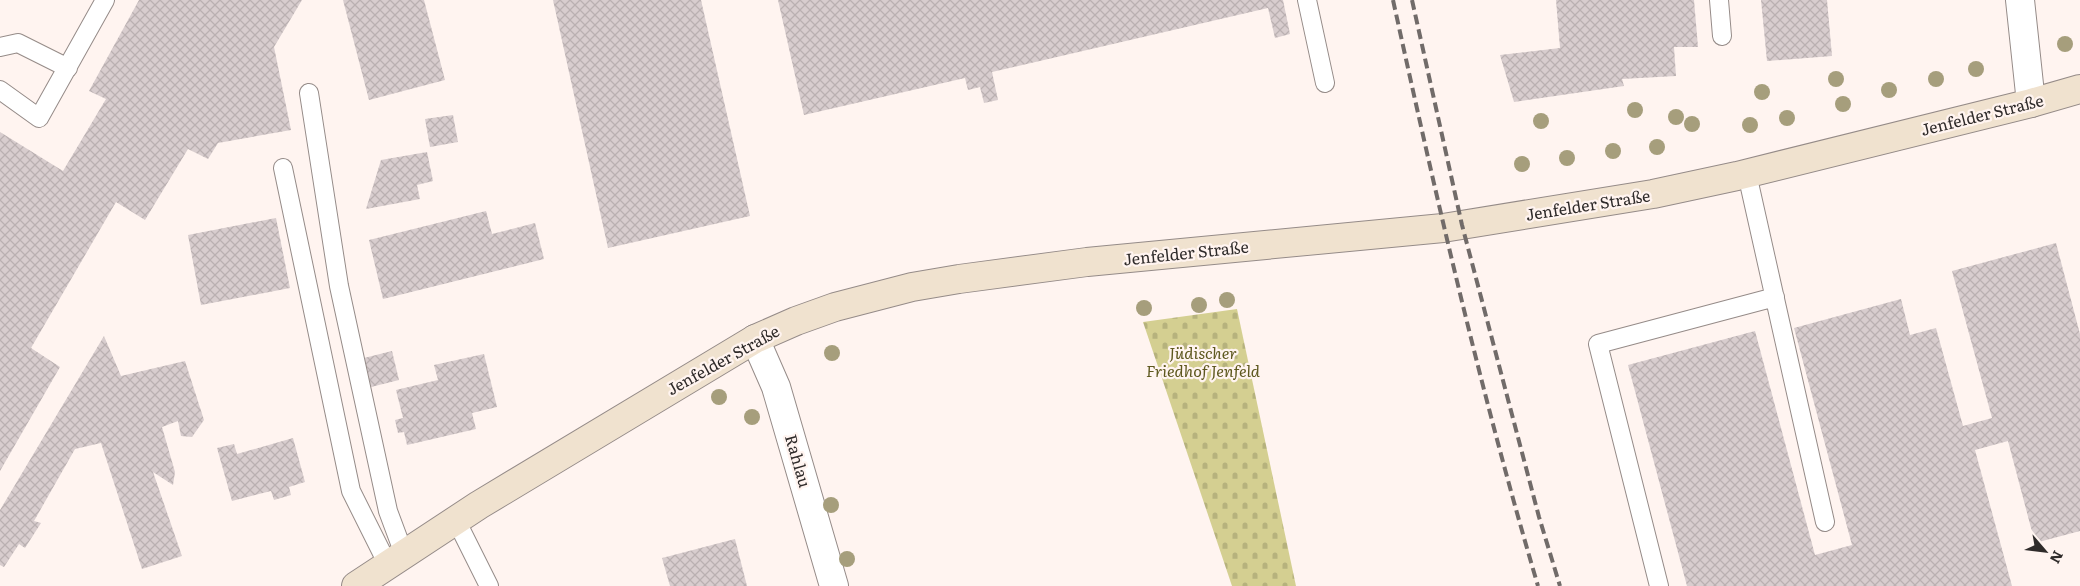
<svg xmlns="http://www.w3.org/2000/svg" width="2080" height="586" viewBox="0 0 2080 586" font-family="Literata,serif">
	<defs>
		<pattern id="cemetery-stones" width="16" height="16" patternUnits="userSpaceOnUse" patternTransform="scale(1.25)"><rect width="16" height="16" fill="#d4cf91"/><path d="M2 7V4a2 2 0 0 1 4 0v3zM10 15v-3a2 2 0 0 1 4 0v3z" fill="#b6b27d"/></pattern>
		<pattern id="building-cross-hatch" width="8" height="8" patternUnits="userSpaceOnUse" patternTransform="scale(1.25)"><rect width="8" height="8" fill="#d8cdce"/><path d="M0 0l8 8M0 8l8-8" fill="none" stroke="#bab0b1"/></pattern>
	</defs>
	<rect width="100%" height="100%" fill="#fff4f0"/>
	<path fill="url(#cemetery-stones)" d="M 1237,309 L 1296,586 L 1232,586 L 1143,322 Z"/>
	<path fill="url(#building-cross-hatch)" d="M 139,0 L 302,0 L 274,47 L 291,130 L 218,143 L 208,159 L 188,149 L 145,220 L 116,202 L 31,348 L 60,367 L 0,471 L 0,132 L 63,171 L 106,99 L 89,91 Z
		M 343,0 L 424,0 L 445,80 L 369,100 Z
		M 553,0 L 701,0 L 750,216 L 608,248 Z
		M 778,0 L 1283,0 L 1290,34 L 1275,38 L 1268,8 L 992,72 L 998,100 L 984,103 L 980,87 L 968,90 L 965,78 L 804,115 Z
		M 1556,0 L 1694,0 L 1698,47 L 1674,47 L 1676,76 L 1622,79 L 1624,86 L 1514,102 L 1500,55 L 1560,48 Z
		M 1761,0 L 1827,0 L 1832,56 L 1767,61 Z
		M 453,115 L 458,142 L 430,147 L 425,119 Z
		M 427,152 L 433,181 L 417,185 L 420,199 L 366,209 L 381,160 Z
		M 486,211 L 492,234 L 535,223 L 544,259 L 383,299 L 369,240 Z
		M 276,218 L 290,288 L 201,305 L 188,235 Z
		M 2056,243 L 2080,334 L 2080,531 L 2035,543 L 2008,441 L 1975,450 L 2012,586 L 1687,586 L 1628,365 L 1755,331 L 1815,555 L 1852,545 L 1794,328 L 1901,299 L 1910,335 L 1936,328 L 1963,426 L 1992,418 L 1952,271 Z
		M 104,336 L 121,376 L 185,361 L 204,420 L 192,437 L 181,436 L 178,421 L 162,427 L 175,472 L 173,485 L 153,472 L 182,556 L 142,569 L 101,443 L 75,449 L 34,521 L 41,523 L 25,548 L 19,544 L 4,567 L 0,565 L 0,510 Z
		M 392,351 L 399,380 L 371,387 L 364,358 Z
		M 484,354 L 497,407 L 472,413 L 476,429 L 407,445 L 404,432 L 398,433 L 395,420 L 403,418 L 396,390 L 438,380 L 434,365 Z
		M 293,438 L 305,482 L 289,487 L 291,495 L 274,500 L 271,491 L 232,501 L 217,448 L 234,444 L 237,454 Z
		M 735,539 L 747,586 L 670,586 L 662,558 Z"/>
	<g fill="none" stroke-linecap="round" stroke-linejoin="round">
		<g stroke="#958b88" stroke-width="20">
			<path id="lane" d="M 1307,0 L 1325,83
				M 1719,0 L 1722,36
				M 0,47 L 18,43 L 68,68
				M 0,90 L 39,118 L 105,0
				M 309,93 L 339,286 L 388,511 L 404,554
				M 283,168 L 351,491 L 388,565
				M 1747,174 L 1825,522
				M 456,520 L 489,586
				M 1659,586 L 1598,344 L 1775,297"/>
		</g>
		<g stroke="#958b88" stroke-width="30">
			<path id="street" d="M 2020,0 L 2031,103
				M 755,339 L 776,387 L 834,586"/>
		</g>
		<g stroke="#958b88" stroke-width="30">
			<path id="secondary" d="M 356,586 L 479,505 L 755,339 L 796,321 L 835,307 L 912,287 L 959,279 L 1087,262 L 1443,228 L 1653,194 L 1737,176 L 2031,103 L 2080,89"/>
		</g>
		<use href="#lane" stroke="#fff" stroke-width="18"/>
		<use href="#street" stroke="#fff" stroke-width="28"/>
		<use href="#secondary" stroke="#f0e2cf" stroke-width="28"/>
		<path stroke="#716b69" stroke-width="4" stroke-dasharray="10 5" stroke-linecap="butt" d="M 1393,0 C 1436,197 1481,393 1538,586
			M 1412,0 L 1462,225 L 1539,517 L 1560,586"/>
	</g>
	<g fill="#a69e7c">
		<circle cx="2065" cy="44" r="8"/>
		<circle cx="1976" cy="69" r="8"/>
		<circle cx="1836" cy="79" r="8"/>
		<circle cx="1936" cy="79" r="8"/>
		<circle cx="1889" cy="90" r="8"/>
		<circle cx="1762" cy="92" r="8"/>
		<circle cx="1843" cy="104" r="8"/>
		<circle cx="1635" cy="110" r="8"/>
		<circle cx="1676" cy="117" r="8"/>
		<circle cx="1787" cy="118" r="8"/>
		<circle cx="1541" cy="121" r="8"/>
		<circle cx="1692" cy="124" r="8"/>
		<circle cx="1750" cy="125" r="8"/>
		<circle cx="1657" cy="147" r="8"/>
		<circle cx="1613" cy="151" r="8"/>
		<circle cx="1567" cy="158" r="8"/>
		<circle cx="1522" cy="164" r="8"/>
		<circle cx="1227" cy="300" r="8"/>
		<circle cx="1199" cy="305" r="8"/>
		<circle cx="1144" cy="308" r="8"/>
		<circle cx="832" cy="353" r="8"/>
		<circle cx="719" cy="397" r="8"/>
		<circle cx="752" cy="417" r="8"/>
		<circle cx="831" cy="505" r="8"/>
		<circle cx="847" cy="559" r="8"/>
	</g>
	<g text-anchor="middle" stroke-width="4.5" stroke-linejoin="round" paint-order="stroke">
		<g font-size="16" fill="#2f2b2a" stroke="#fff4f0">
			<text transform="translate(1982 115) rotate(-14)" y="6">Jenfelder Straße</text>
			<text transform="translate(1588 205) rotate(-9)" y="6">Jenfelder Straße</text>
			<text transform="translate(1186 253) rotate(-6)" y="6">Jenfelder Straße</text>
			<text transform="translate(723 360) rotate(-29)" y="6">Jenfelder Straße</text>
			<text transform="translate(798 461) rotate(74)" y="6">Rahlau</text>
		</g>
		<g font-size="16" font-style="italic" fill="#5d571d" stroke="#fff4f0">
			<text x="1203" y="359">Jüdischer<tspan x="1203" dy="18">Friedhof Jenfeld</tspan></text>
		</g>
	</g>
	<g transform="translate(2045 551) rotate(118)" stroke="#fff4f0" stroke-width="4" paint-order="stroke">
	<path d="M0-4L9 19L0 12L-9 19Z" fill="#2f2b2a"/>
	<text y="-8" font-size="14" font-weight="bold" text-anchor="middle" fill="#2f2b2a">N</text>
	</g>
</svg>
